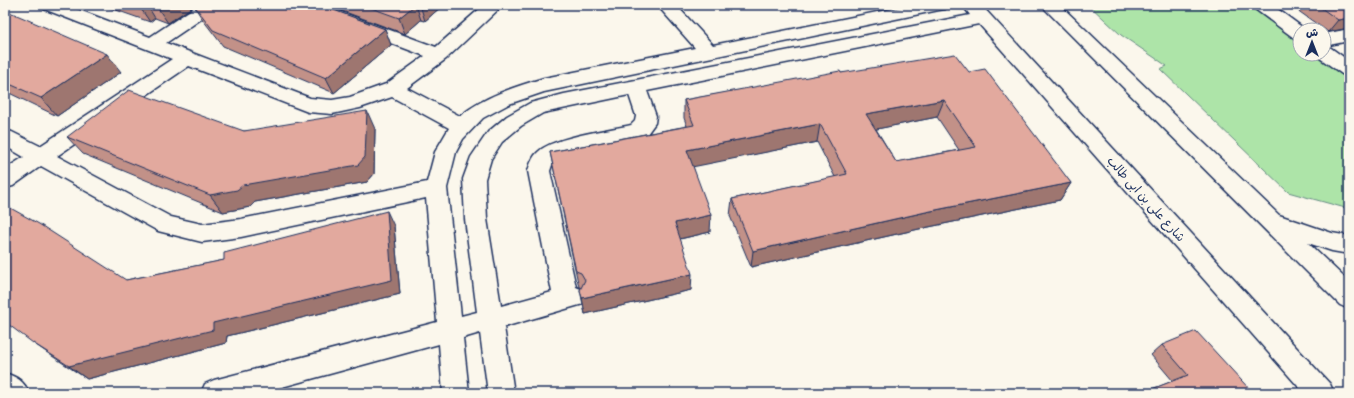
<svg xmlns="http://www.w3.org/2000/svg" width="1354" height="398" viewBox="0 0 1354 398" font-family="'Balsamiq Sans','Playpen Sans Arabic',sans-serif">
	<rect width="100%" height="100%" fill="#fbf7ec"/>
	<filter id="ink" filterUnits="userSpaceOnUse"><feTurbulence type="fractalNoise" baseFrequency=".025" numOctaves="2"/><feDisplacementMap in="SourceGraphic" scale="8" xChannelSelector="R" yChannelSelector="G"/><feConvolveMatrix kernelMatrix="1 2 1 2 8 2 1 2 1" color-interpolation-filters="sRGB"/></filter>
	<g filter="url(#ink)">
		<path fill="#ade4a8" stroke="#648a83" d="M 1089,5 L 1252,5 L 1300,41 L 1300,54 L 1317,54 L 1349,78 L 1349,209 L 1288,192 L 1160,69 L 1167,66 L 1121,35 Z"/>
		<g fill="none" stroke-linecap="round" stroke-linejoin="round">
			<g stroke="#1b2f5e" stroke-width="3">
				<path id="minor" d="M 41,5 L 66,5 L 150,37 L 198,5 L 219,5 L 216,9 L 166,43 L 310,98 L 332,100 L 350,97 L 386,84 L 425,56 L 300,9 L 297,5 L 322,5 L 436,47 L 484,5 L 503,5 L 446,59 L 407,88 L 460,116 C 485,96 514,87 544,78 L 695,48 L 657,5 L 676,5 L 713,45 L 912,5 L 948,5 L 945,9 L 939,10 L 544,92 L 509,104 L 483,118 L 463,139 L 456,152 L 447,188 L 461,316 L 477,312 L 465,219 L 463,179 L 471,157 L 488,132 L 507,116 L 530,103 L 564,94 L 970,15 L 964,7 L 966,5 L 981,5 L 1330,384 L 1334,393 L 1304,393 L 979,24 L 647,91 L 656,116 L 655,123 L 647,134 L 636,138 L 573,153 L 553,162 L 550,171 L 576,287 L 583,290 L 586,297 L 583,304 L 504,327 L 514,393 L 488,393 L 480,333 L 463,338 L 469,393 L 443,393 L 439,344 L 260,393 L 201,393 L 205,384 L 214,380 L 437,322 L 426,198 L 241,237 L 202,242 L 158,231 L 41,166 L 13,186 L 5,188 L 5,169 L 24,157 L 5,146 L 5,130 L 12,132 L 40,146 L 172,59 L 44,9 ZM 189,66 L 308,112 L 332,114 L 360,108 L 392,97 L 449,128 L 435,152 L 427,182 L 241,219 L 202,224 L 171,217 L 57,156 ZM 629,95 L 636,116 L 635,121 L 631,125 C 609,130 553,137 538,152 C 533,156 530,164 528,171 L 552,292 L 501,306 L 487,219 L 485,179 L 491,159 L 502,142 L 521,126 L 543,113 Z
					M 1041,5 L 1060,5 L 1279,215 L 1332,233 L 1349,236 L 1349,254 L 1332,251 L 1308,243 L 1349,282 L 1349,309 L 1340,305 Z
					M 1252,5 L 1272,5 L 1306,30 L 1300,30 L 1300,40 L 1294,38 L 1255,9 Z
					M 1349,29 L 1349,41 L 1324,46 L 1324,34 Z
					M 1324,46 L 1331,48 L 1349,61 L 1349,76 L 1342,74 L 1317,56 L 1316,54 L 1324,54 Z
					M 5,373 C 17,377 24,381 29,393 L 5,393 Z"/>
			</g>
			<use href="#minor" fill="#fbf7ec" fill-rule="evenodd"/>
		</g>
		<path fill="#c29188" stroke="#1b2f5e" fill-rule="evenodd" d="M 102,5 L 320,5 L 385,29 L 391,45 L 334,93 L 223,46 L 203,20 L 194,6 L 168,23 L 155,18 L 150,22 Z
			M 326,5 L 443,5 L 425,21 L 421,20 L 405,34 Z
			M 1290,5 L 1349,5 L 1349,28 L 1328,32 Z
			M 5,10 L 121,72 L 57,116 L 5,91 Z
			M 1349,38 L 1349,47 L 1344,44 Z
			M 969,72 L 1071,183 L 1060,200 L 919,229 L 751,267 L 730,216 L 732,199 L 835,177 L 817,142 L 693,166 L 710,232 L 680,239 L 691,290 L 585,314 L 580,290 L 581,288 L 579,287 L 550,152 L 687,126 L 684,118 L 684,100 L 841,73 ZM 937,117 L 959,150 L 896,162 L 876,129 Z
			M 375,129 L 374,174 L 367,182 L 255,202 L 250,207 L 223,212 L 83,154 L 67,137 L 244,131 Z
			M 394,226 L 400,294 L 227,336 L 226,343 L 87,379 L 52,356 L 33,343 L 126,280 Z
			M 1162,345 L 1253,393 L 1148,393 L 1152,389 L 1173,381 L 1151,355 Z"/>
		<path fill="#9e766f" stroke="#1b2f5e" d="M 141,5 L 147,5 L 155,18 L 150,22 L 139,6 Z
			M 161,5 L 195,5 L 168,23 L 157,7 Z
			M 415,5 L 416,5 L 421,20 L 405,34 L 399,18 Z
			M 420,5 L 443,5 L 425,21 Z
			M 1349,18 L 1349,28 L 1328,32 L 1338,20 Z
			M 385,29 L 391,45 L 334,93 L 326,78 Z
			M 107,54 L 121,72 L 57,116 L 41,98 Z
			M 944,100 L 937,117 L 862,132 L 866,114 Z
			M 367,111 L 375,129 L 374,174 L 367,182 L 255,202 L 250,207 L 223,212 L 210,195 L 243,185 Z
			M 820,124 L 817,142 L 687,168 L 687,150 Z
			M 1071,183 L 1060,200 L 919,229 L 751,267 L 753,251 L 926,212 Z
			M 387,211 L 394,226 L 400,294 L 227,336 L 226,343 L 87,379 L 69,366 L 213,323 Z
			M 711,215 L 710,232 L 675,240 L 675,223 Z
			M 692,274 L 691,290 L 585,314 L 582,298 Z"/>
		<path fill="#e2a99e" stroke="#1b2f5e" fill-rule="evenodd" d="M 152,5 L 161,5 L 157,7 Z
			M 194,5 L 320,5 L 385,29 L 326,78 L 213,30 Z
			M 363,5 L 415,5 L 399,18 Z
			M 1317,5 L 1349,5 L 1349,18 L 1338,20 Z
			M 5,10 L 107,54 L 41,98 L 5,82 Z
			M 955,54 L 969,72 L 985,69 L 1071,183 L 926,212 L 753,251 L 732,199 L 847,174 L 820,124 L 687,150 L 711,215 L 675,223 L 692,274 L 582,298 L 580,290 L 585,280 L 581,273 L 576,271 L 550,152 L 694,125 L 684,100 L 840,71 L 841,73 ZM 944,100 L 976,147 L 896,162 L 866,114 Z
			M 129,90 L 244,131 L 367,111 L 365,157 L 358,165 L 243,185 L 237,190 L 210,195 L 67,137 Z
			M 5,205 L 39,224 L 126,280 L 224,260 L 224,253 L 387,211 L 392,280 L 213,323 L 213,330 L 69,366 L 33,343 L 5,322 Z
			M 1196,331 L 1253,393 L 1155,393 L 1152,389 L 1188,375 L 1162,345 Z"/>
	</g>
	<g text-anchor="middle" stroke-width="4" stroke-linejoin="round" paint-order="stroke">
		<g font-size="12" fill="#1b2f5e" stroke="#fbf7ec">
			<text transform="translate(1146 199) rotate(48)" y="4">شارع على بن ابى طالب</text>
		</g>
	</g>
	<rect width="1354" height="398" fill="none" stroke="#fbf7ec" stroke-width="20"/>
	<rect x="10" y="10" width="1334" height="378" fill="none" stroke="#1b2f5e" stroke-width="1.5" filter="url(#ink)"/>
	<g transform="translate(1312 42)"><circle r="19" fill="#fbf7ec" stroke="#a1a7b3"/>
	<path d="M0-3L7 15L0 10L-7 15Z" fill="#1b2f5e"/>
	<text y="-6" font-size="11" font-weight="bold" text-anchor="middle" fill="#1b2f5e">ش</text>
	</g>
</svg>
